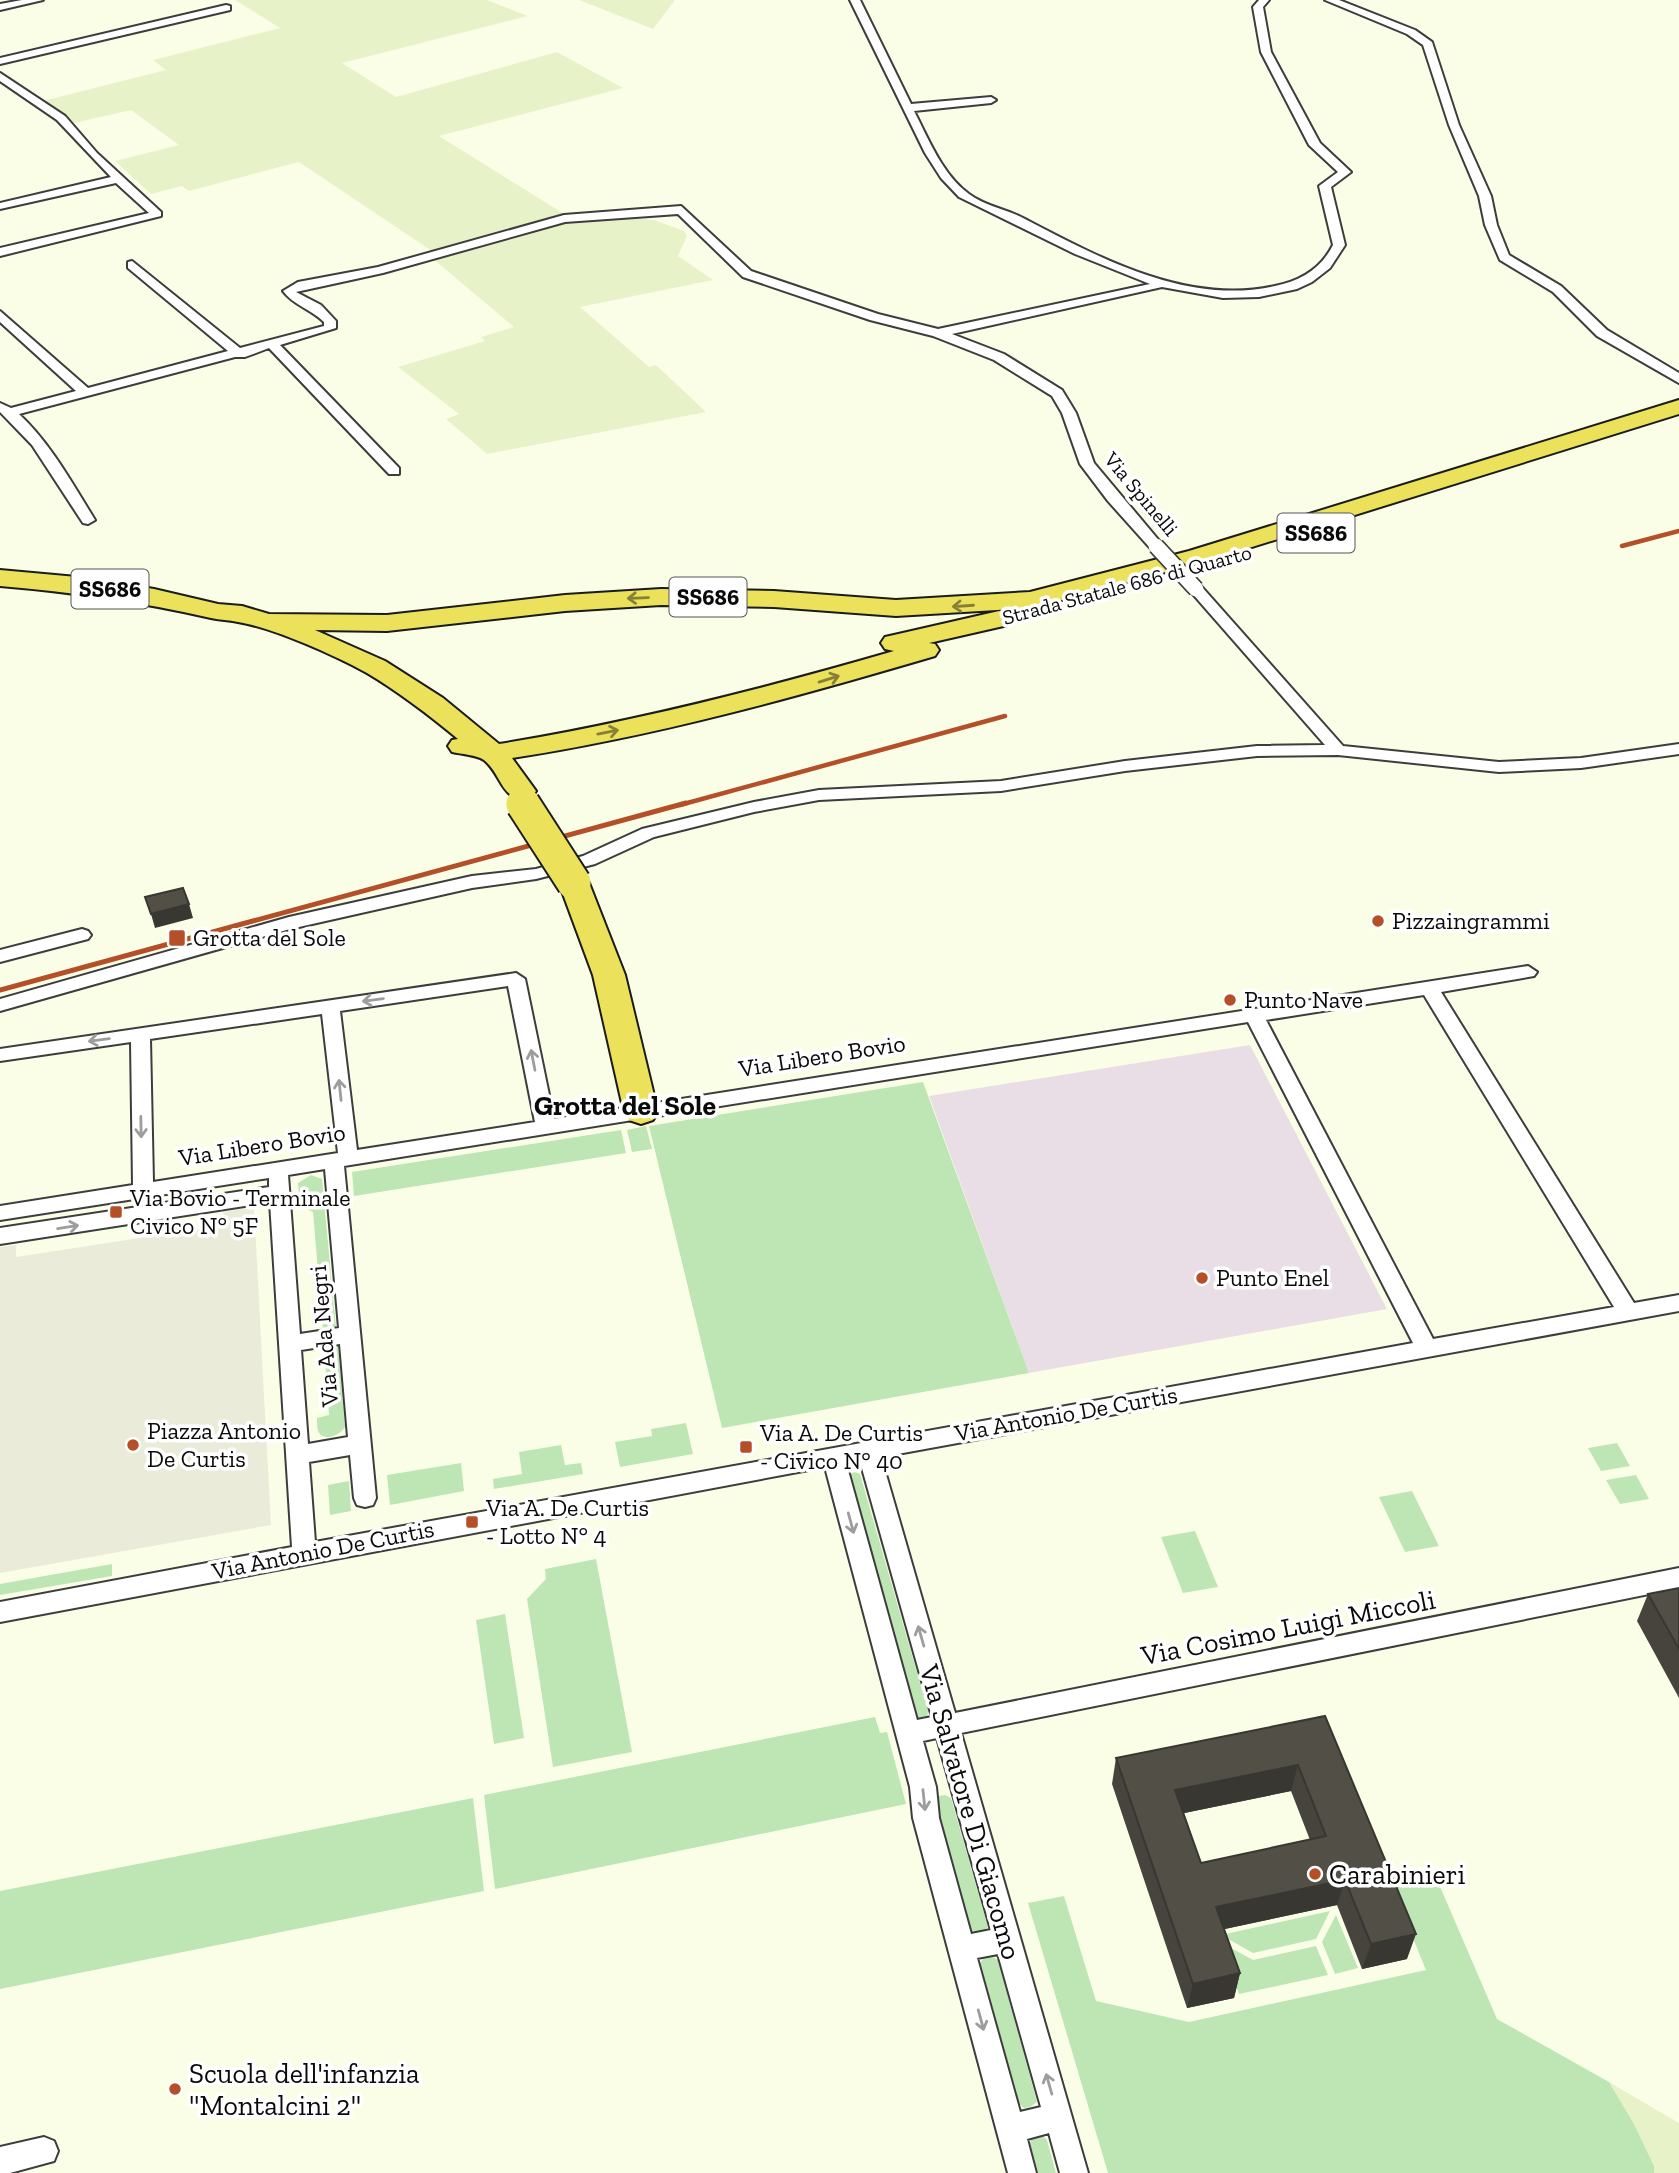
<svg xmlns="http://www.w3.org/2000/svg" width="1679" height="2173" viewBox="0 0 1679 2173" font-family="'Zilla Slab',serif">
	<rect width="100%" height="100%" fill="#fbfee7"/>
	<path fill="#e9dee6" d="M 1250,1045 L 1387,1309 L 1029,1373 L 929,1096 Z"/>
	<path fill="#e8f2c9" d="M 235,0 L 487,0 L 528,16 L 342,63 L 396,97 L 557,52 L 623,88 L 439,136 L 566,215 L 435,253 L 299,162 L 189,191 L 182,186 L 151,194 L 115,161 L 179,145 L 131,110 L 74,123 L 43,101 L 166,70 L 153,60 L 280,28 Z
		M 579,0 L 675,0 L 653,29 Z
		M 621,217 L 654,220 L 684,231 L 687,236 L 678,256 L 713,280 L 580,307 L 649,367 L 656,365 L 706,412 L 487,454 L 446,419 L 459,414 L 398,367 L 485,341 L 481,337 L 514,327 L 432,258 L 565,220 Z
		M 1609,2082 L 1679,2123 L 1679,2173 L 1654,2173 L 1654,2166 L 1634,2124 Z"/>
	<path fill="#bde6b4" d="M 923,1082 L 1029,1373 L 722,1428 L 649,1126 Z
		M 646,1126 L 652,1149 L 632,1152 L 627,1130 Z
		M 621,1130 L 626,1153 L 354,1196 L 352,1172 Z
		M 311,1175 L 322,1179 L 336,1328 L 323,1330 L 313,1212 L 300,1206 L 298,1183 Z
		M 338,1344 L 345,1427 C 340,1435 324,1443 318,1431 C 317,1427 317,1422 317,1418 L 329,1415 L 324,1347 Z
		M 686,1423 L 693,1454 L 620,1467 L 615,1442 L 652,1436 L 651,1429 Z
		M 1617,1443 L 1630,1466 L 1601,1471 L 1588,1448 Z
		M 561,1445 L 565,1465 L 581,1463 L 583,1474 L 494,1489 L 493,1479 L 522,1474 L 519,1452 Z
		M 461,1463 L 464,1491 L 390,1505 L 387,1475 Z
		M 854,1472 L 860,1474 L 928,1711 L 927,1719 L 921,1721 L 917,1715 L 849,1476 Z
		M 1636,1475 L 1649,1499 L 1620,1504 L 1606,1480 Z
		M 349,1481 L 351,1511 L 330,1515 L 328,1485 Z
		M 1412,1491 L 1439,1546 L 1405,1552 L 1379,1497 Z
		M 1195,1531 L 1218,1587 L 1183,1593 L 1161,1537 Z
		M 596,1559 L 632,1752 L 553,1767 L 527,1599 L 546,1579 L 545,1569 Z
		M 112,1564 L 112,1576 L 0,1595 L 0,1584 Z
		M 505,1614 L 524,1738 L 494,1744 L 476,1620 Z
		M 875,1717 L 880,1733 L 887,1732 L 906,1804 L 495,1889 L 484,1795 Z
		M 945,1795 L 951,1798 L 988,1927 L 979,1935 L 970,1929 L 935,1801 L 938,1796 Z
		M 473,1798 L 484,1891 L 0,1989 L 0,1891 Z
		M 1432,1868 L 1497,2019 L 1609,2082 L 1634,2124 L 1654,2166 L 1654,2173 L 1108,2173 L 1028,1903 L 1064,1896 L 1096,2001 L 1189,2022 L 1426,1970 L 1388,1877 Z
		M 1330,1911 L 1316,1939 L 1253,1953 L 1221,1935 Z
		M 1336,1915 L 1358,1968 L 1335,1974 L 1322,1942 Z
		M 1220,1942 L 1253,1960 L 1316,1946 L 1328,1975 L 1239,1994 Z
		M 985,1956 L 992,1956 L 998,1960 L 1037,2102 L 1030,2107 L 1024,2108 L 1015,2100 L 979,1965 Z
		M 1042,2135 L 1047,2140 L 1056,2173 L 1038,2173 L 1030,2144 L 1032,2136 Z"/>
	<path fill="#eaecd9" d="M 254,1207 L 271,1525 L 0,1573 L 0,1247 L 16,1245 L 16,1257 L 224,1225 L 223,1212 Z"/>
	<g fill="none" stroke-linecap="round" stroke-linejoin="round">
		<g stroke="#3d3d3d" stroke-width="4">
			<path id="minor" d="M 22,0 L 43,0 L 0,10 L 0,4 Z
				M 850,0 L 860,0 L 911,104 L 991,97 L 996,100 L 991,103 L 914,111 C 929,140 942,174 969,194 C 985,206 1006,209 1023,218 C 1098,257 1187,306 1275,286 C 1300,281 1321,269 1333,245 L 1319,186 L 1338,172 L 1309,145 L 1261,52 L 1253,7 L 1259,0 L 1269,0 L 1263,7 L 1271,52 L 1320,143 L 1351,172 L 1331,187 L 1345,245 L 1330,268 L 1312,282 L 1297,289 L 1259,297 L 1223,298 L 1162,287 L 952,334 L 1004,354 L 1062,390 L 1076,413 L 1094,463 L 1161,543 L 1163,546 L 1161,549 L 1151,549 L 1108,501 L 1080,464 L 1062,413 L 1052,396 L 994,360 L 933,336 L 870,320 L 743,277 L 678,214 L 565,222 L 383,273 L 296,292 L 321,305 L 336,321 L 336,328 L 280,345 L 399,468 L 399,474 L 389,474 L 269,348 L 245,357 L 235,357 L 19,414 C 51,444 72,483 95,520 L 88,524 L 83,523 L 32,445 L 0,412 L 0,403 L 11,408 L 76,391 L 0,322 L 0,311 L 88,388 L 228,351 L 128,268 L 128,262 L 132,261 L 240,348 L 324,326 L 324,322 C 311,309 293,305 283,291 L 298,282 L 378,267 L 564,215 L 681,206 L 751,271 L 878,314 L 938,329 L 1150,284 L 1075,254 L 959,197 L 941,178 L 925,153 Z
				M 1325,0 L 1339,0 L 1415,30 L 1432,42 L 1459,125 L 1491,196 L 1497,225 L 1509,255 L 1561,286 L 1607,330 L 1679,373 L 1679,383 L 1597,336 L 1553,292 L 1500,260 L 1485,225 L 1479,196 L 1449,125 L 1423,45 L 1407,34 Z
				M 226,5 L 230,6 L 230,10 L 0,64 L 0,58 Z
				M 0,73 L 65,116 L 97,153 L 161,212 L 161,216 L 0,256 L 0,248 L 149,213 L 116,183 L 0,209 L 0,203 L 111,177 L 57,120 L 0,81 Z
				M 1196,585 L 1201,586 L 1343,746 L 1499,762 L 1581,758 L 1679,744 L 1679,754 L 1581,768 L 1499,772 L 1338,755 L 1257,756 L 1125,771 L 1001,791 L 819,800 L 754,812 L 654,837 L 595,864 L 536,879 L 472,888 L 290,929 L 0,1011 L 0,999 L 289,917 L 472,876 L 536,869 L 583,856 L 642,829 L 754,802 L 819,790 L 1001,781 L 1125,761 L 1257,746 L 1325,745 L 1191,592 L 1189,589 L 1191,586 Z
				M 82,929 L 88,931 L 91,935 L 88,939 L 0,962 L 0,950 Z
				M 1528,966 L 1537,972 L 1534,976 L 1441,992 L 1634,1303 L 1679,1295 L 1679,1311 L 881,1457 L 955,1713 L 1679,1568 L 1679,1588 L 961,1733 L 1088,2173 L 1060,2173 L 1049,2133 L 1027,2139 L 1036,2173 L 1008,2173 L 913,1818 L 910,1787 L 825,1467 L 0,1622 L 0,1602 L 292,1547 L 270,1202 L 0,1244 L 0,1228 L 269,1187 L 269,1178 L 0,1220 L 0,1206 L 133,1185 L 131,1042 L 0,1061 L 0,1049 L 516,973 L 525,979 L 554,1119 ZM 508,986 L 535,1122 L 357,1150 L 340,1011 ZM 1424,995 L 1614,1307 L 1433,1339 L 1266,1020 ZM 322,1014 L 338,1153 L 153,1182 L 150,1039 ZM 1248,1022 L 1413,1343 L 315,1542 L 309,1462 L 350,1455 L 354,1498 L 357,1505 L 365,1507 L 373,1505 L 376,1498 L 344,1166 ZM 325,1169 L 339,1328 L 300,1334 L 288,1175 ZM 340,1344 L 348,1437 L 308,1444 L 301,1350 ZM 860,1461 L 932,1717 L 917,1720 L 846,1463 ZM 937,1738 L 991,1930 L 971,1934 L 939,1818 L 936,1787 L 923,1741 ZM 998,1954 L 1041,2107 L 1020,2112 L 977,1958 Z
				M 44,2137 L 54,2141 L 58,2151 L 54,2161 L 10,2173 L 0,2173 L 0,2147 Z"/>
		</g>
		<g stroke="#1b1b1b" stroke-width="4">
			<path id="trunk" d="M 1679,400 L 1679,414 L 1207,561 L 1031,608 L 896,616 L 774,607 L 661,605 L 565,611 L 387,631 L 315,630 L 385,661 L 443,698 L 499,744 C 633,722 763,689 894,651 L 885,649 L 881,643 L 885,637 L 894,635 L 999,611 L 1008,613 L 1012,619 L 1008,625 L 929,643 L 935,644 L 939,650 L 935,656 C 796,697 656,736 512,758 L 536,791 L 532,797 C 501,805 503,775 484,760 C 477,755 461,754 452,752 L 448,746 L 452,740 L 458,739 C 429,715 399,692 367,673 C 334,655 274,628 238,622 C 229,620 220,620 211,618 C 141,602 72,592 0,586 L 0,570 L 88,578 L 154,589 L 218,604 L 242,606 L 269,614 L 387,615 L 565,595 L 661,589 L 774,591 L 896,600 L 1030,592 L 1189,551 Z
				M 574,873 L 585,876 L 589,883 L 625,975 L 658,1112 L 653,1120 L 641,1124 L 629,1120 L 624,1112 L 593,975 L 559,883 L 563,876 Z"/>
		</g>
		<use href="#minor" fill="#fff" fill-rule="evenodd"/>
		<use href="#trunk" fill="#ebe15b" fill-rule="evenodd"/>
		<path stroke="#b44f28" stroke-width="4.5" d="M 1622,546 L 1679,531
			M 680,805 L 1005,716"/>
		<path stroke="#b44f28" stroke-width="5" d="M 0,990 L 686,803"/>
		<g stroke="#3d3d3d" stroke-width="18" stroke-linecap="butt">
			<path id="minor-bridge" d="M 1156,546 L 1196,589"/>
		</g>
		<g stroke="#1b1b1b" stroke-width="37" stroke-linecap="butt">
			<path id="trunk-bridge" d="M 523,804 L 574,883"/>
		</g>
		<use href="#minor-bridge" stroke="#fff" stroke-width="15"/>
		<use href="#trunk-bridge" stroke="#ebe15b" stroke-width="33"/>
	</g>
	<path fill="#47443d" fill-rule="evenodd" d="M 1679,1588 L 1679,1698 L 1637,1621 L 1648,1594 Z
		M 1325,1716 L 1407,1959 L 1362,1969 L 1337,1905 L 1224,1929 L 1240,1973 L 1234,1998 L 1187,2008 L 1112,1784 L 1116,1758 ZM 1291,1791 L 1310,1840 L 1201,1863 L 1184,1813 Z"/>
	<path fill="#393732" d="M 189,904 L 193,918 L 155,928 L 151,914 Z
		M 1298,1765 L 1291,1791 L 1170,1816 L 1175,1790 Z
		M 1345,1880 L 1337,1905 L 1211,1932 L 1216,1907 Z
		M 1416,1934 L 1407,1959 L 1362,1969 L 1371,1944 Z
		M 1240,1973 L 1234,1998 L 1187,2008 L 1193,1984 Z"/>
	<path fill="#524f47" stroke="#393732" stroke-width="2" fill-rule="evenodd" d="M 183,888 L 189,904 L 151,914 L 145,897 Z
		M 1679,1588 L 1679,1649 L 1648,1594 Z
		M 1325,1716 L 1416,1934 L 1371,1944 L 1345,1880 L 1216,1907 L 1240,1973 L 1193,1984 L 1116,1758 ZM 1298,1765 L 1326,1836 L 1201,1863 L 1175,1790 Z"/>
	<defs><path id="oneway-shaft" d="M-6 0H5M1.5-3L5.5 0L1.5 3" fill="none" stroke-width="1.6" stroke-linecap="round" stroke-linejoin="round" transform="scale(1.75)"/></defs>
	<g stroke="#868037">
		<use href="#oneway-shaft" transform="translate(638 598) rotate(178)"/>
		<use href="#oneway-shaft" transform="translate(963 606) rotate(176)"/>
		<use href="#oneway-shaft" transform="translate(829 679) rotate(-17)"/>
		<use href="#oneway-shaft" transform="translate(608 732) rotate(-11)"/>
	</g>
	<g stroke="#9d9d9d">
		<use href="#oneway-shaft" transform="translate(373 1000) rotate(172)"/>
		<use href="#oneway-shaft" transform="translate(99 1040) rotate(172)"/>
		<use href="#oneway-shaft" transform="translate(533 1060) rotate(-101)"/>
		<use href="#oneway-shaft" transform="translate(340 1090) rotate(-96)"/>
		<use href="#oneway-shaft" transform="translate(141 1127) rotate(89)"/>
		<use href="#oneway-shaft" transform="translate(68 1227) rotate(-9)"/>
		<use href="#oneway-shaft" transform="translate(851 1523) rotate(75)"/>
		<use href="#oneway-shaft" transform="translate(921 1636) rotate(-106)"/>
		<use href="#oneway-shaft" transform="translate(924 1800) rotate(84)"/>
		<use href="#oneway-shaft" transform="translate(981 2020) rotate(75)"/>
		<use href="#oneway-shaft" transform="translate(1049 2084) rotate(-106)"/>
	</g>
	<g fill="#b44f28" stroke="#fff" stroke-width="2.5">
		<circle cx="1378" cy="921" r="7"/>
		<rect x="168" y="929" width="18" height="18" rx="3.5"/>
		<circle cx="1230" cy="1000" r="7"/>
		<rect x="109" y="1205" width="14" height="14" rx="3.5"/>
		<circle cx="1202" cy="1278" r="7"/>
		<circle cx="133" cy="1445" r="7"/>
		<rect x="739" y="1440" width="14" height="14" rx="3.5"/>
		<rect x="465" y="1515" width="14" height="14" rx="3.5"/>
		<circle cx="1315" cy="1874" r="7"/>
		<circle cx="175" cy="2089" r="7"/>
	</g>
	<g text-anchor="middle" stroke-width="7" stroke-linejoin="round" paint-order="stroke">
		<g font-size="21" fill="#0a0a0a" stroke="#fff">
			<text transform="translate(1141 494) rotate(50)" y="7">Via Spinelli</text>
			<text transform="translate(1127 585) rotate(-15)" y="7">Strada Statale 686 di Quarto</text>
		</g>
		<g fill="#fff" stroke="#545454" stroke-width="2">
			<rect x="1277.5" y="513.5" width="77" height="39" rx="5"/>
			<rect x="71.5" y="569.5" width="77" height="39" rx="5"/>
			<rect x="669.5" y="577.5" width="77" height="39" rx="5"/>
		</g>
		<g font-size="23" font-weight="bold" fill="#0a0a0a">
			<text x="1316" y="541">SS686</text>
			<text x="110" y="597">SS686</text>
			<text x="708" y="605">SS686</text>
		</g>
		<g font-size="24" fill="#0a0a0a" stroke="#fff" text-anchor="start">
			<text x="1392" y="929">Pizzaingrammi</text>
			<text x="193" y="946">Grotta del Sole</text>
			<text x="1244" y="1008">Punto Nave</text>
			<text x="130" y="1206">Via Bovio - Terminale<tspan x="130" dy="28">Civico N° 5F</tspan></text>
			<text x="1216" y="1286">Punto Enel</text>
			<text x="147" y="1439">Piazza Antonio<tspan x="147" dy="28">De Curtis</tspan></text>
			<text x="760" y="1441">Via A. De Curtis<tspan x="760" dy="28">- Civico N° 40</tspan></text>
			<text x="486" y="1516">Via A. De Curtis<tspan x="486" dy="28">- Lotto N° 4</tspan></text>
		</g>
		<g font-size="24" fill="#0a0a0a" stroke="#fff">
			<text transform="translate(822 1056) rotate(-9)" y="8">Via Libero Bovio</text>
			<text transform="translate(262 1145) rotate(-9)" y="8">Via Libero Bovio</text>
			<text transform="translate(324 1336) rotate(-95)" y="8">Via Ada Negri</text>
			<text transform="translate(1066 1414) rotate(-10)" y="8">Via Antonio De Curtis</text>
			<text transform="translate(323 1550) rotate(-11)" y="8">Via Antonio De Curtis</text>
		</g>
		<g font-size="28" font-weight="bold" fill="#0a0a0a" stroke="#fff">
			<text x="625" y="1115">Grotta del Sole</text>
		</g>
		<g font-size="28" fill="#0a0a0a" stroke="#fff">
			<text transform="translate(1288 1627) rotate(-11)" y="10">Via Cosimo Luigi Miccoli</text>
			<text transform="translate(971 1812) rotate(74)" y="10">Via Salvatore Di Giacomo</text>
		</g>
		<g font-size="28" fill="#0a0a0a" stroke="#fff" text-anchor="start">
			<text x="1329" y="1884">Carabinieri</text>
			<text x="189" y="2083">Scuola dell'infanzia<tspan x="189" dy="32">"Montalcini 2"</tspan></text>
		</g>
	</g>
</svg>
